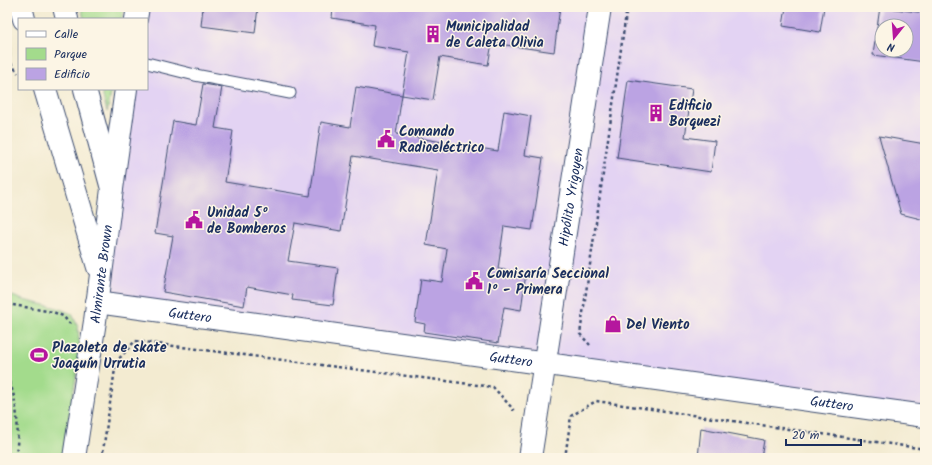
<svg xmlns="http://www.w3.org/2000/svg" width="932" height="465" viewBox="0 0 932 465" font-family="Kalam,sans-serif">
	<rect width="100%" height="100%" fill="#fcf5e5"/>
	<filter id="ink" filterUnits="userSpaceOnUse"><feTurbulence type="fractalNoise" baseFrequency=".025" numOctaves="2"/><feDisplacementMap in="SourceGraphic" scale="8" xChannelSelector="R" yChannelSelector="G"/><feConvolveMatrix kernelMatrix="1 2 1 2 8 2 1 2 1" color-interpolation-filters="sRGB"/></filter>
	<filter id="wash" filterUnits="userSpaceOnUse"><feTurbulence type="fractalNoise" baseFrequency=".012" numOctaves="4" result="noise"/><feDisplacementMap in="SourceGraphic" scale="16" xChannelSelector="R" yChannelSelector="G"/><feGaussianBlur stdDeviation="0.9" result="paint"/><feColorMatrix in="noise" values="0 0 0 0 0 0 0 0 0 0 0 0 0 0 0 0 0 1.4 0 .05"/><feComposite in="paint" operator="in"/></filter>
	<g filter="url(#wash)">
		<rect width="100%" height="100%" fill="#f3ebd1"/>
		<path fill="#e3d3f3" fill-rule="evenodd" d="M 138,7 L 925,7 L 925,416 L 98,302 L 126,89 L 147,89 L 147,19 ZM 882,26 L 906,26 L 906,50 L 882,50 Z"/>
		<path fill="#a3db8c" stroke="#5f8575" d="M 81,7 L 124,7 L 122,19 L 84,19 Z
			M 7,31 C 10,42 14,52 7,62 Z
			M 101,89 L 112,89 L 107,112 Z
			M 7,294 L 23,300 L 58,308 L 72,314 L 78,327 L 80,354 L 62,458 L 7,458 Z"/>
		<g id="blocks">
			<path fill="#bba3e3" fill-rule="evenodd" d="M 203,7 L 258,7 L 255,33 L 201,26 Z
				M 333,7 L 560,7 L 554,52 L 492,43 L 488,65 L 440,57 L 433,100 L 402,95 L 409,52 L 372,46 L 375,25 L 332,18 Z
				M 786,7 L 824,7 L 820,32 L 783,26 Z
				M 880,7 L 925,13 L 925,62 L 873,55 ZM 882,26 L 906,26 L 906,50 L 882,50 Z
				M 628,80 L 692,89 L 685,137 L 715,141 L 711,172 L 617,158 Z
				M 203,84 L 222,87 L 215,128 L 233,131 L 225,182 L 310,196 L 321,122 L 350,127 L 356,87 L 402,95 L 396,134 L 442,142 L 498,151 L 504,111 L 531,116 L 525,155 L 543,158 L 532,230 L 504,226 L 498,269 L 526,273 L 521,310 L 504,307 L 498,343 L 424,332 L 425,324 L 415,322 L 421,279 L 442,282 L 447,249 L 426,245 L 438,170 L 353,156 L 341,231 L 295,223 L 288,261 L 338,268 L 333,305 L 292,300 L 293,295 L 247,287 L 244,306 L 163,292 L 173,236 L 155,233 L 173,121 L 196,125 Z
				M 879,136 L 925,144 L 925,220 L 901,214 Z
				M 701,428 L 764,440 L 761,458 L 698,458 Z"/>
		</g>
	</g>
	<g filter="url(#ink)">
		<use href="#blocks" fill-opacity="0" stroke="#3b4b6f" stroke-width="1"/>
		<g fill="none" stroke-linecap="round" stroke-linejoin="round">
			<g stroke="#3b4b6f" stroke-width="13">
				<path id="service" d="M 147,63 L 195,75 L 290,93"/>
			</g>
			<g stroke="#3b4b6f" stroke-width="24">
				<g id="minor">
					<path d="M 136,19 L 138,7"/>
					<path d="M 112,189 L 126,89"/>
					<path id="s1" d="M 97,302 L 925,416"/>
					<path id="s2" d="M 530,458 L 600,7"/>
				</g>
			</g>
			<g stroke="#3b4b6f" stroke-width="24">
				<g id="tertiary">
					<path d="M 21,7 L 24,19"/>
					<path d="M 64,7 L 67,19"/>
					<path d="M 45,89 L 98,267"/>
					<path id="s3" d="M 74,458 L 95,321 L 112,189 L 85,89"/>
				</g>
			</g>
			<path stroke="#3b4b6f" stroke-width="2.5" stroke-dasharray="3 3" stroke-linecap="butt" d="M 7,58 L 18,73
				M 7,304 L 53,312 L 63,316 L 70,324
				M 590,345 L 580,334 L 627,7
				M 7,377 C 18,397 20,437 15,458
				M 102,458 L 116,362 L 135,341 L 493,387 L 513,409 L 513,411
				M 565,458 L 571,416 L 596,401 L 925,449"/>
			<use href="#service" stroke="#fff" stroke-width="11"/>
			<use href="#minor" stroke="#fff" stroke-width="22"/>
			<use href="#tertiary" stroke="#fff" stroke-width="22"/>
		</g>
	</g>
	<defs>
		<g id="building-bare" transform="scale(1.38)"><path d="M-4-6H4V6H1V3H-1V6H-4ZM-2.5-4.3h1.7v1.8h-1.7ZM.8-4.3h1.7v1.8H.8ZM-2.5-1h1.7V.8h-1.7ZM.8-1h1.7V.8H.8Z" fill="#b5179e" stroke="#fcf5e5" stroke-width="2.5" paint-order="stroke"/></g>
		<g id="civic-bare" transform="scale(1.38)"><path d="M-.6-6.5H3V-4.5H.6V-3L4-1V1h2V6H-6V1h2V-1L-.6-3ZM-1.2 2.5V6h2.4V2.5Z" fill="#b5179e" stroke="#fcf5e5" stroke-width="2.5" paint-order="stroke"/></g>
		<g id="shop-bare" transform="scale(1.38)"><path d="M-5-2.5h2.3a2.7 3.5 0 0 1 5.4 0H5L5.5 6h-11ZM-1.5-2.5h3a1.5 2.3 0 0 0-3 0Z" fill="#b5179e" stroke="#fcf5e5" stroke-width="2.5" paint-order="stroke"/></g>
		<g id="stadium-bare" transform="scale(1.38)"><path d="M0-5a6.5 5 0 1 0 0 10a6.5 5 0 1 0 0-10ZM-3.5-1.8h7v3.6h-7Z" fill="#b5179e" stroke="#fcf5e5" stroke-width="2.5" paint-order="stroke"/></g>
	</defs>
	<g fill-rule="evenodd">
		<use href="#building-bare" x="433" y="34"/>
		<use href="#building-bare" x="656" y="113"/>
		<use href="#civic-bare" x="386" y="139"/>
		<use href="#civic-bare" x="194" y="220"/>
		<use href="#civic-bare" x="474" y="281"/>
		<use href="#shop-bare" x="613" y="324"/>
		<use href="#stadium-bare" x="39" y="355"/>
	</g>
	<g text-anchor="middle" stroke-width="3" stroke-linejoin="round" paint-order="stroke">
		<g font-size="14" font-weight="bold" fill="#1b2f5e" stroke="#fcf5e5" text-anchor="start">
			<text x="446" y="31">Municipalidad<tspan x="446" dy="16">de Caleta Olivia</tspan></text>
			<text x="669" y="110">Edificio<tspan x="669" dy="16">Borquezi</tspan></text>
			<text x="399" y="136">Comando<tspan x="399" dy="16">Radioeléctrico</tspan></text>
			<text x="207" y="217">Unidad 5º<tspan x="207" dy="16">de Bomberos</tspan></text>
			<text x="487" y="278">Comisaría Seccional<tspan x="487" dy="16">1º - Primera</tspan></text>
			<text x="626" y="329">Del Viento</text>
			<text x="52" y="352">Plazoleta de skate<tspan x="52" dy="16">Joaquín Urrutia</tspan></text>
		</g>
		<g font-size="14" fill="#1b2f5e" stroke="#fcf5e5">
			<text dy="5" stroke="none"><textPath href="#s2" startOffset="264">Hipólito Yrigoyen</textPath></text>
			<text dy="5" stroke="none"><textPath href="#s3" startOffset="186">Almirante Brown</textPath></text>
			<text dy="5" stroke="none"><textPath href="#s1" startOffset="94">Guttero</textPath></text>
			<text dy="5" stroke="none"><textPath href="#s1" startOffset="418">Guttero</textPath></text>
			<text dy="5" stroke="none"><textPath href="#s1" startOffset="742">Guttero</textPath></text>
		</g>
	</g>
	<rect width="932" height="465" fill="none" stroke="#fcf5e5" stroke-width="24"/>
	<rect x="18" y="18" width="130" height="72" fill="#fcf5e5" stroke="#a2a6af"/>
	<rect x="26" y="31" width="20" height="6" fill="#ffffff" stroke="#a2a6af"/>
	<text x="54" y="38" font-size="12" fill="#1b2f5e">Calle</text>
	<rect x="26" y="48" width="20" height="12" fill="#a3db8c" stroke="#a2a6af"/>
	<text x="54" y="58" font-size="12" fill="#1b2f5e">Parque</text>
	<rect x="26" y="68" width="20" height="12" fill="#bba3e3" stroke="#a2a6af"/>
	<text x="54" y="78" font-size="12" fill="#1b2f5e">Edificio</text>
	<g transform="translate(894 38) rotate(197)"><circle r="19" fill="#fcf5e5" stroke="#a2a6af"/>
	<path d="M0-3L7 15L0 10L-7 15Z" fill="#b5179e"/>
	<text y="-6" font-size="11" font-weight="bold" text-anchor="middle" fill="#1b2f5e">N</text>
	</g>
	<path d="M786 439v6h75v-6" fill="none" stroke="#1b2f5e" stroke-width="2"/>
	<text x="792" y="439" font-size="12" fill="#1b2f5e" stroke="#fcf5e5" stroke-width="3" paint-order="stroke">20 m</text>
</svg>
